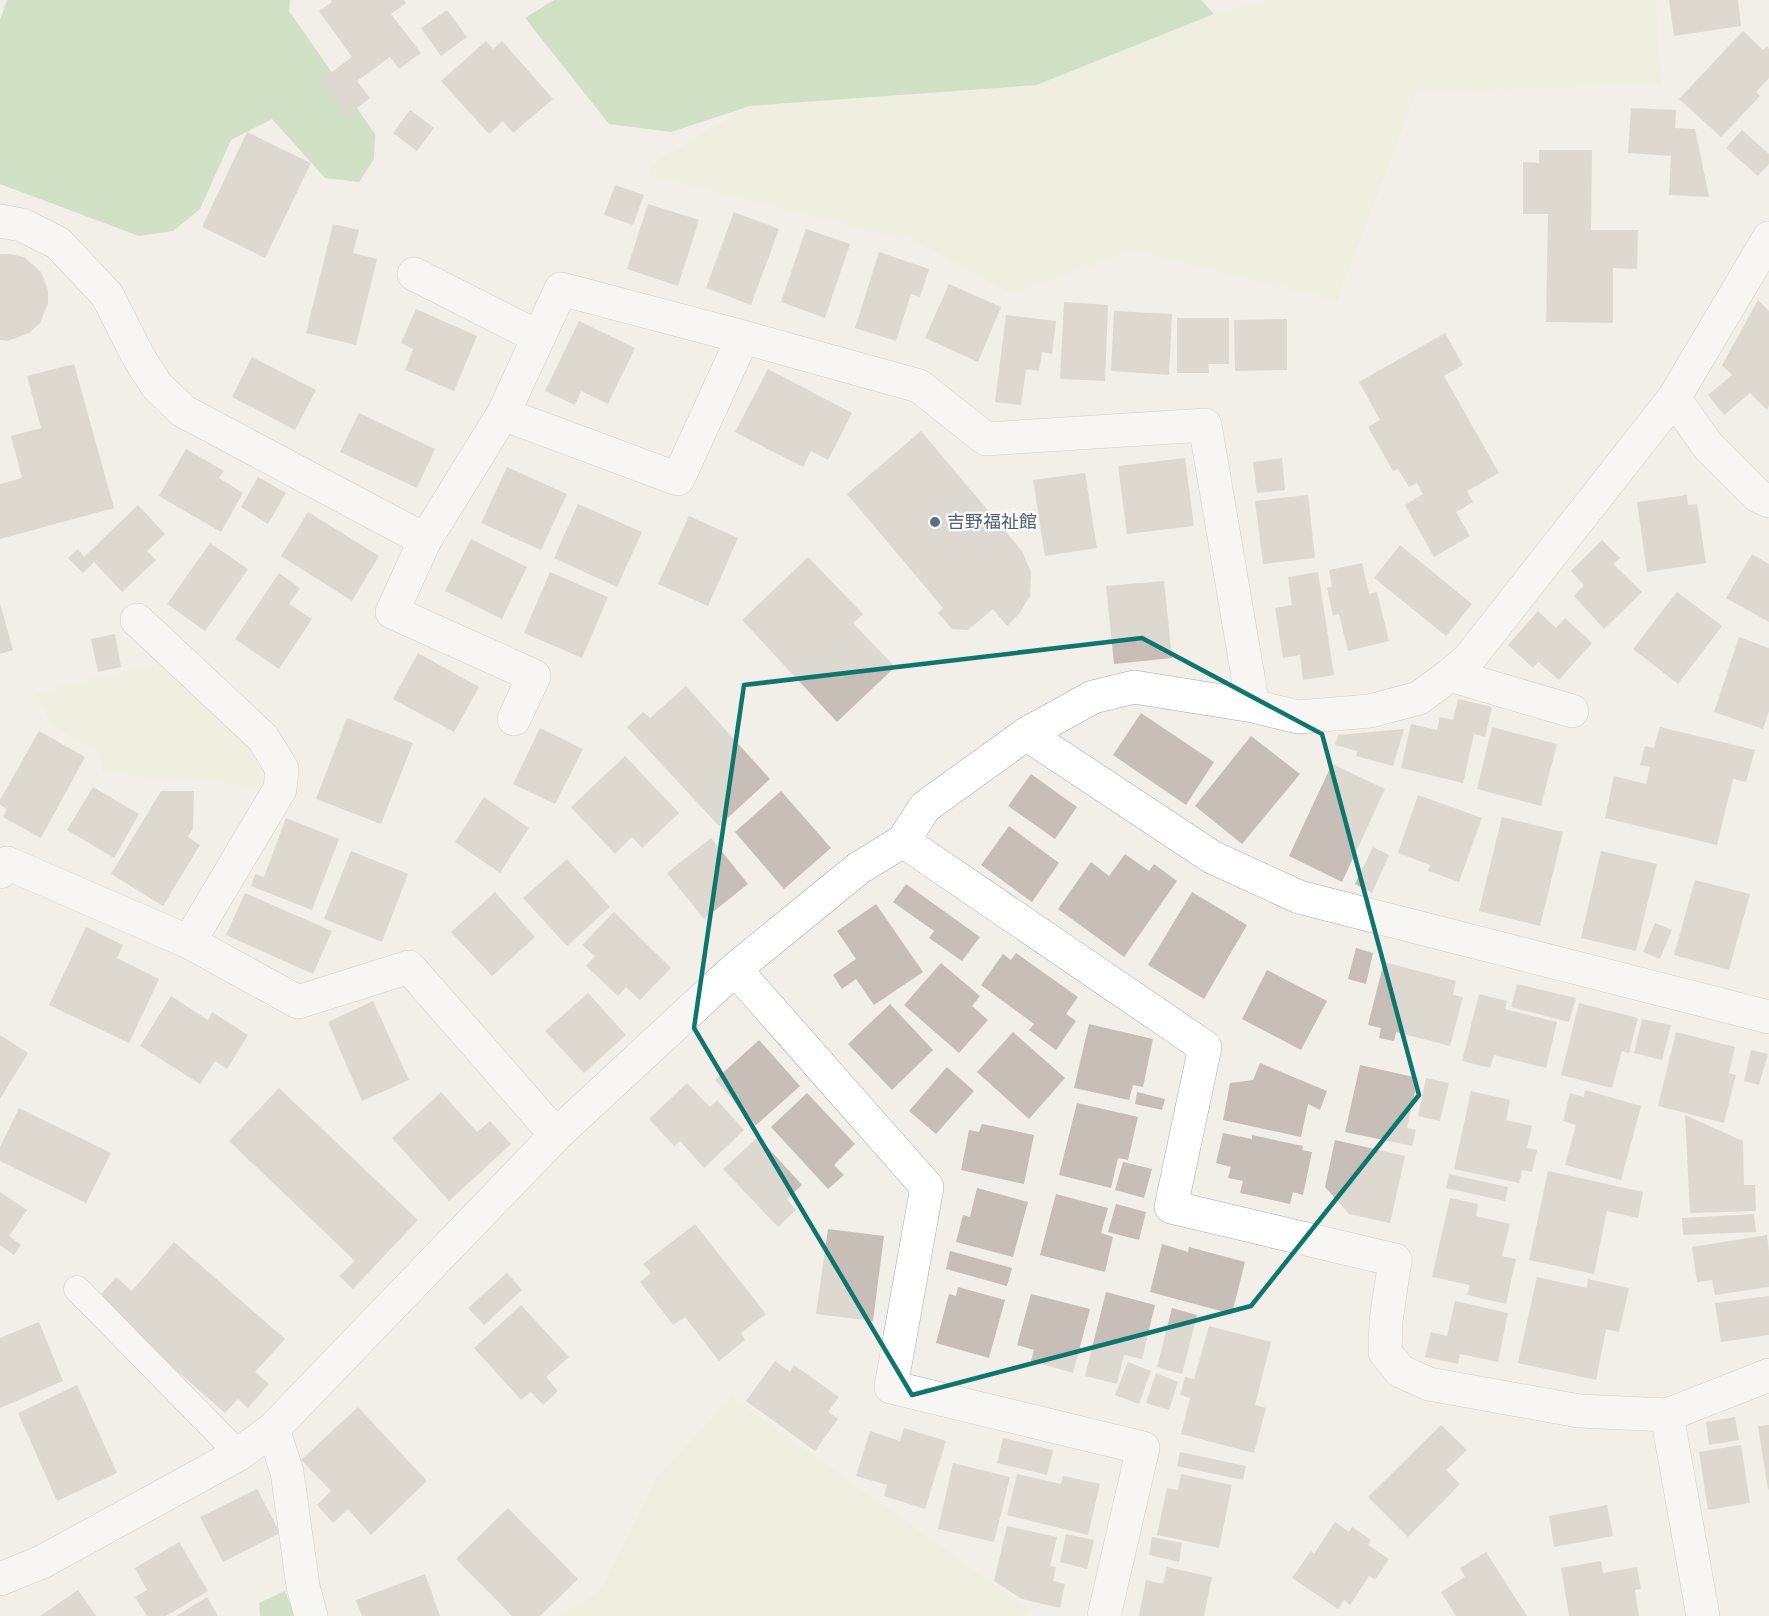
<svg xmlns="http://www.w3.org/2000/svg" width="1769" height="1616" viewBox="0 0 1769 1616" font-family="'Varela Round','Noto Sans JP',sans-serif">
	<rect width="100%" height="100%" fill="#f1efe8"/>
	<path fill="#ebefd4" d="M 1266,0 L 1655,0 L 1662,85 L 1417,91 L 1337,300 L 1132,250 L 1051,280 L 1010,293 L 916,241 L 647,175 L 652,164 L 749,106 L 1037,85 L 1214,14 Z
		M 156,663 L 258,755 L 260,786 L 103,773 L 98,752 L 51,724 L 37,693 Z
		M 731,1397 L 1030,1610 L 1025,1616 L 559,1616 L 602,1590 L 655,1480 Z"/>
	<path fill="#a9d09d" d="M 7,0 L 290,0 L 289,11 L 375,134 L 374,159 L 359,182 L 325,178 L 272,119 L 231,140 L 200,209 L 173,231 L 139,236 L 0,184 L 0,20 Z
		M 554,0 L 1201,0 L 1214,14 L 1037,85 L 750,106 L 671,132 L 609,124 L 525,18 Z
		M 285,1591 L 295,1616 L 260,1616 L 259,1603 Z"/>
	<path fill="#c6beb7" d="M 330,0 L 404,0 L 406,3 L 391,14 L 421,53 L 399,69 L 390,57 L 357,81 L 370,98 L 346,116 L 321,80 L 352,57 L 319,11 L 332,2 Z
		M 1669,0 L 1738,0 L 1741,26 L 1674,36 Z
		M 447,10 L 467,37 L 441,56 L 421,28 Z
		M 1743,31 L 1763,50 L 1767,46 L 1769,49 L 1769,78 L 1756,92 L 1760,96 L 1721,137 L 1679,99 Z
		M 486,41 L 493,49 L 502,41 L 553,99 L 513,133 L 503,121 L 489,134 L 441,81 Z
		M 1631,108 L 1676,110 L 1675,128 L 1695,129 L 1709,197 L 1669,195 L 1671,156 L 1628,153 Z
		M 410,110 L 434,128 L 417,151 L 393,133 Z
		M 1742,130 L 1769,154 L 1769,164 L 1758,176 L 1726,148 Z
		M 247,132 L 311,163 L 265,258 L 202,227 Z
		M 1539,150 L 1592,150 L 1591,230 L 1638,230 L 1637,269 L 1613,268 L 1613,323 L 1546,322 L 1548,214 L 1523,214 L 1523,162 L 1539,163 Z
		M 615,185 L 644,195 L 633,225 L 604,215 Z
		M 648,204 L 699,220 L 678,286 L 627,269 Z
		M 734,212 L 779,229 L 751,305 L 706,288 Z
		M 333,224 L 359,230 L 353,253 L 377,259 L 356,345 L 306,333 Z
		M 806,229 L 850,244 L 825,318 L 781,302 Z
		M 879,252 L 929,269 L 920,297 L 911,294 L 896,341 L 855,328 Z
		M 0,254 L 9,254 L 24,257 L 41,272 L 48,290 L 48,303 L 40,323 L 29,333 L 8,341 L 0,340 Z
		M 949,284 L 1001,307 L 978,362 L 925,338 Z
		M 1758,300 L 1769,311 L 1769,405 L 1767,410 L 1750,393 L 1724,415 L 1708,395 L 1732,375 L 1722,365 Z
		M 1064,302 L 1108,305 L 1105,381 L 1060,379 Z
		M 416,309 L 477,336 L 454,391 L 405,370 L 413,349 L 401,343 Z
		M 1114,311 L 1172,314 L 1169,375 L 1111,371 Z
		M 1006,315 L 1056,321 L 1052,354 L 1042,352 L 1039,371 L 1026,369 L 1021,405 L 995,402 Z
		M 1177,318 L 1229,318 L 1229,364 L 1208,364 L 1209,373 L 1177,373 Z
		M 1287,319 L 1287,370 L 1235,371 L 1234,320 Z
		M 579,321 L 635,348 L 608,404 L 581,391 L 575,405 L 545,391 Z
		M 1445,333 L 1463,365 L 1444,376 L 1499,473 L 1467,491 L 1473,502 L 1456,512 L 1470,536 L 1434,557 L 1405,505 L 1423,494 L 1417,483 L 1409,487 L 1398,469 L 1393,471 L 1368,427 L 1380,420 L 1359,382 Z
		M 252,357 L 316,390 L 295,430 L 232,397 Z
		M 74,364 L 114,508 L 0,539 L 0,484 L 22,478 L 11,436 L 41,428 L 27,376 Z
		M 768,369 L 852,413 L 828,460 L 811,451 L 803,467 L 735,432 Z
		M 359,413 L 435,449 L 417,488 L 340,452 Z
		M 921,431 L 1022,551 L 1031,572 L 1030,596 L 1019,614 L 1007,626 L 993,609 L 968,630 L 952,629 L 938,613 L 943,608 L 847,494 Z
		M 186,449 L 224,471 L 219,478 L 243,493 L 221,532 L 159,496 Z
		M 1185,458 L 1194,526 L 1127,534 L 1118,466 Z
		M 1282,458 L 1285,490 L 1257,493 L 1253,462 Z
		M 507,467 L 567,494 L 541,550 L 481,523 Z
		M 1085,473 L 1097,548 L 1045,556 L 1033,480 Z
		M 258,477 L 286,493 L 268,524 L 241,507 Z
		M 1308,495 L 1315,558 L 1263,564 L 1255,501 Z
		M 1687,495 L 1688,505 L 1697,504 L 1706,563 L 1647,572 L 1637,502 Z
		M 578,504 L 642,532 L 617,587 L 554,558 Z
		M 138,505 L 165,534 L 147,551 L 156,560 L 122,592 L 94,562 L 83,573 L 68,558 L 78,549 L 84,557 Z
		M 308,512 L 379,556 L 352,601 L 281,556 Z
		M 689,516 L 738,538 L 708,606 L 658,584 Z
		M 471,539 L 527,567 L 502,619 L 445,591 Z
		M 1602,540 L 1620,558 L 1613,564 L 1642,592 L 1604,629 L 1574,596 L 1584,585 L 1571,571 Z
		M 210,543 L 248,569 L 205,631 L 167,604 Z
		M 1400,545 L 1472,604 L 1446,636 L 1374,578 Z
		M 1752,554 L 1769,564 L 1769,622 L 1726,598 Z
		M 808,557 L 863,614 L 853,623 L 895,667 L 837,722 L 742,620 Z
		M 1362,563 L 1369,594 L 1377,592 L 1389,641 L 1348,651 L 1339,614 L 1333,616 L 1327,588 L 1332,587 L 1329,570 Z
		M 550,572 L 608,597 L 582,658 L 524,633 Z
		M 1318,572 L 1334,675 L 1303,680 L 1300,655 L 1283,658 L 1275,608 L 1292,605 L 1288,577 Z
		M 279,573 L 300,588 L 289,604 L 312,619 L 279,669 L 235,639 Z
		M 1164,581 L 1172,658 L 1114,664 L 1106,586 Z
		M 1677,592 L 1722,626 L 1678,684 L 1633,649 Z
		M 0,603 L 13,650 L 0,654 Z
		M 1538,611 L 1556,628 L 1565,618 L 1592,643 L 1559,680 L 1538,662 L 1533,668 L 1508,645 Z
		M 115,634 L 121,667 L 98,672 L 91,639 Z
		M 1739,637 L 1769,648 L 1769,711 L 1763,729 L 1714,712 Z
		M 418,653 L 479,687 L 454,732 L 393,699 Z
		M 686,686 L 770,779 L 719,826 L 627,727 L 643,712 L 650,718 Z
		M 1458,699 L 1492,707 L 1485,737 L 1474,734 L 1463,783 L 1401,768 L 1411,724 L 1437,730 L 1440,717 L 1453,720 Z
		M 1141,713 L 1214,762 L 1186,805 L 1113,755 Z
		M 347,718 L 413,743 L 381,824 L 316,799 Z
		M 1492,727 L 1557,744 L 1541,806 L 1477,789 Z
		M 1660,727 L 1755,750 L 1746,782 L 1733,779 L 1717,845 L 1605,818 L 1614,776 L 1646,784 L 1650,767 L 1640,765 L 1645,746 L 1654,748 Z
		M 540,728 L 583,749 L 555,804 L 513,784 Z
		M 1404,729 L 1393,766 L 1356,756 L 1357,751 L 1335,745 L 1338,735 Z
		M 39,731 L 85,757 L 41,838 L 3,817 L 7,809 L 0,805 L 0,800 Z
		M 1251,736 L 1300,774 L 1242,844 L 1195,806 Z
		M 625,756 L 679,813 L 642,848 L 632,837 L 615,854 L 571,807 Z
		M 1332,764 L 1385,789 L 1342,882 L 1289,856 Z
		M 1031,774 L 1077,807 L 1055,839 L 1008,806 Z
		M 93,787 L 139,814 L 114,858 L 67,830 Z
		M 161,791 L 194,791 L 193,828 L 188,837 L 200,845 L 163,906 L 111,874 Z
		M 781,791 L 831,848 L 784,889 L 735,832 Z
		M 1418,795 L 1482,818 L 1459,882 L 1428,871 L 1430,865 L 1398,853 Z
		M 484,797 L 529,828 L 500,873 L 455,842 Z
		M 1502,817 L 1563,832 L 1540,926 L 1479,911 Z
		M 286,818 L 339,839 L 312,910 L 251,886 L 255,874 L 264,877 Z
		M 1009,826 L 1059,863 L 1032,902 L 981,865 Z
		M 711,838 L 748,884 L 704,919 L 667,873 Z
		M 1373,847 L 1389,855 L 1372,893 L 1355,884 Z
		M 351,851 L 408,874 L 382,942 L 324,919 Z
		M 1601,851 L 1657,864 L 1636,951 L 1581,938 Z
		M 1125,854 L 1149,871 L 1154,864 L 1177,881 L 1124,957 L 1058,909 L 1091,862 L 1109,876 Z
		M 567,859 L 610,907 L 567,946 L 523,898 Z
		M 1695,880 L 1750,894 L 1729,970 L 1674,955 Z
		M 906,884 L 980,937 L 962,961 L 929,938 L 934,931 L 893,902 Z
		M 495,892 L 535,937 L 492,976 L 451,932 Z
		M 1192,892 L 1247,925 L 1204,999 L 1148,965 Z
		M 245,893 L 332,931 L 313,974 L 226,935 Z
		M 876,904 L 923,972 L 874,1005 L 856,979 L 842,989 L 833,975 L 856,959 L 837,931 Z
		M 614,912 L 671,968 L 640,1000 L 626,987 L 618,996 L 586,966 L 595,956 L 582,945 Z
		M 1655,923 L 1672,930 L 1660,959 L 1643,952 Z
		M 86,927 L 123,945 L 117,958 L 159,979 L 129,1043 L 49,1005 Z
		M 1356,948 L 1373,953 L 1366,984 L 1348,979 Z
		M 1016,953 L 1078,997 L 1066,1014 L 1076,1021 L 1056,1050 L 1029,1030 L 1034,1024 L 981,985 L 1003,954 L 1011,960 Z
		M 1384,962 L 1456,981 L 1453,995 L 1463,997 L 1450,1046 L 1396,1032 L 1394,1041 L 1379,1038 L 1381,1028 L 1368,1025 Z
		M 941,963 L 980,996 L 972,1006 L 988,1020 L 959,1053 L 904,1005 Z
		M 1267,970 L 1327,1001 L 1301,1050 L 1242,1019 Z
		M 1517,984 L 1576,998 L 1569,1022 L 1511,1007 Z
		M 588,993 L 626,1035 L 584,1073 L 545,1031 Z
		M 1479,994 L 1507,1001 L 1505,1009 L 1557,1022 L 1546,1068 L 1494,1055 L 1490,1068 L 1462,1061 Z
		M 171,996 L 208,1020 L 212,1012 L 248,1035 L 227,1069 L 215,1061 L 200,1084 L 140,1046 Z
		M 373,1001 L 409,1080 L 362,1101 L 328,1022 Z
		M 1579,1003 L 1638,1018 L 1629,1053 L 1622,1051 L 1612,1088 L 1561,1075 Z
		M 890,1004 L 933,1050 L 892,1090 L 848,1044 Z
		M 1642,1019 L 1671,1025 L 1662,1060 L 1634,1053 Z
		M 1089,1024 L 1153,1039 L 1143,1087 L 1133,1085 L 1129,1100 L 1074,1088 Z
		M 1013,1032 L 1065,1078 L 1029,1119 L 977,1072 Z
		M 1676,1032 L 1735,1047 L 1729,1073 L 1736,1075 L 1724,1123 L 1658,1106 Z
		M 0,1035 L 28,1053 L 0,1099 Z
		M 759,1040 L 800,1086 L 756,1125 L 715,1080 Z
		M 1751,1050 L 1768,1054 L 1759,1085 L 1744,1081 Z
		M 1260,1063 L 1327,1091 L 1320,1110 L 1308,1104 L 1301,1137 L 1223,1120 L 1230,1083 L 1253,1080 Z
		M 1360,1065 L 1418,1078 L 1407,1128 L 1416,1130 L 1412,1146 L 1345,1132 Z
		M 947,1067 L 974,1091 L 936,1134 L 909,1111 Z
		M 1426,1078 L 1449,1083 L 1440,1121 L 1418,1116 Z
		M 687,1083 L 710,1107 L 717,1100 L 744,1130 L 704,1168 L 680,1141 L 674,1146 L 649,1119 Z
		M 279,1088 L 418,1220 L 353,1289 L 339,1276 L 355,1261 L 229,1141 Z
		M 1585,1090 L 1641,1106 L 1621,1180 L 1565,1165 L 1576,1125 L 1563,1121 L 1570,1093 L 1584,1097 Z
		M 1471,1091 L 1510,1100 L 1506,1120 L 1532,1126 L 1527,1148 L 1537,1150 L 1532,1172 L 1522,1170 L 1519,1183 L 1454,1169 Z
		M 441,1092 L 477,1132 L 490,1121 L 511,1144 L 449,1201 L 392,1138 Z
		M 1137,1092 L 1165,1099 L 1162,1110 L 1135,1104 Z
		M 807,1093 L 855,1144 L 834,1165 L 844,1175 L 828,1189 L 771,1127 Z
		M 1077,1103 L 1138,1117 L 1128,1160 L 1118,1158 L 1111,1188 L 1059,1175 Z
		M 19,1108 L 111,1153 L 86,1203 L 0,1161 L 0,1147 Z
		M 1685,1115 L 1743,1141 L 1744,1185 L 1755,1185 L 1756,1211 L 1690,1213 Z
		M 982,1124 L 1034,1135 L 1024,1184 L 961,1170 L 969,1130 L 979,1132 Z
		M 1223,1133 L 1252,1139 L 1252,1135 L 1303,1146 L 1302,1150 L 1312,1152 L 1303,1195 L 1293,1192 L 1290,1204 L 1240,1193 L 1243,1181 L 1228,1178 L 1231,1167 L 1216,1163 Z
		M 758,1137 L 802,1185 L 787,1199 L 796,1210 L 778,1227 L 723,1169 Z
		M 1335,1140 L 1405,1156 L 1390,1223 L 1349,1214 L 1325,1187 Z
		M 1123,1162 L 1152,1169 L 1144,1198 L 1115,1190 Z
		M 1548,1171 L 1643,1192 L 1638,1218 L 1607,1211 L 1594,1274 L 1529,1260 Z
		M 1449,1174 L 1508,1187 L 1505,1201 L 1446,1188 Z
		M 977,1188 L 1028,1202 L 1013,1257 L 956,1242 L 963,1215 L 970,1217 Z
		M 0,1192 L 27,1210 L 9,1236 L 21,1245 L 14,1255 L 0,1245 Z
		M 1056,1194 L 1108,1208 L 1101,1233 L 1113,1237 L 1105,1272 L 1040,1255 Z
		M 1450,1198 L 1478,1204 L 1476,1216 L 1510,1224 L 1502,1256 L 1516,1259 L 1506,1304 L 1467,1295 L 1470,1285 L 1432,1277 Z
		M 1116,1204 L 1146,1212 L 1139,1240 L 1108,1232 Z
		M 1754,1214 L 1756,1232 L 1683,1235 L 1682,1218 Z
		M 695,1224 L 766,1314 L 741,1333 L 745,1340 L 719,1361 L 685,1317 L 673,1325 L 640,1282 L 651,1273 L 643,1264 Z
		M 828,1229 L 884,1236 L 873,1321 L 816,1314 Z
		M 1767,1235 L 1769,1251 L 1769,1287 L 1715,1295 L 1712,1280 L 1697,1282 L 1692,1247 Z
		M 174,1242 L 285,1339 L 255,1372 L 269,1384 L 248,1408 L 238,1399 L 225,1413 L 96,1300 L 116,1277 L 132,1291 Z
		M 1162,1244 L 1188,1252 L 1189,1247 L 1245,1262 L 1232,1314 L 1150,1292 Z
		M 950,1251 L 1012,1268 L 1007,1286 L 946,1269 Z
		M 507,1273 L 522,1290 L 484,1325 L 468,1308 Z
		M 1537,1277 L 1587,1288 L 1588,1279 L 1629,1288 L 1619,1332 L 1606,1329 L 1596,1380 L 1518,1363 Z
		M 958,1287 L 1005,1300 L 989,1358 L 936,1343 L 949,1294 L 956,1296 Z
		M 1106,1292 L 1155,1305 L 1142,1359 L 1124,1355 L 1117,1384 L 1085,1376 Z
		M 1031,1294 L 1090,1309 L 1073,1373 L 1031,1361 L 1034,1350 L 1017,1345 Z
		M 1769,1296 L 1769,1335 L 1721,1342 L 1715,1303 Z
		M 1455,1301 L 1508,1313 L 1498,1362 L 1460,1354 L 1458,1364 L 1425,1357 L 1431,1332 L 1447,1336 Z
		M 521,1305 L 569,1357 L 546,1377 L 558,1391 L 543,1405 L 531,1392 L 521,1400 L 474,1348 Z
		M 1172,1308 L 1197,1315 L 1182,1374 L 1157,1367 Z
		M 39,1322 L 63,1381 L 0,1408 L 0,1338 Z
		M 1209,1326 L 1271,1342 L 1255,1405 L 1266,1408 L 1254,1453 L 1181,1434 L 1190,1398 L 1180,1395 L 1185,1377 L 1194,1379 Z
		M 775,1361 L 790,1372 L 794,1365 L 839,1397 L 828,1412 L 838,1419 L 815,1451 L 746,1401 Z
		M 1128,1362 L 1151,1371 L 1139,1404 L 1115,1395 Z
		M 1156,1373 L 1178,1382 L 1169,1410 L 1146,1403 Z
		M 77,1385 L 117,1473 L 57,1501 L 18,1413 Z
		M 358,1407 L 427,1481 L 371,1535 L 348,1509 L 333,1523 L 317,1505 L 331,1491 L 301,1460 Z
		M 1735,1417 L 1739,1440 L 1709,1445 L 1706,1422 Z
		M 1441,1425 L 1467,1450 L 1446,1470 L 1460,1484 L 1408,1537 L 1368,1497 Z
		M 1769,1425 L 1769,1489 L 1768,1490 L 1758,1426 Z
		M 904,1428 L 946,1441 L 925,1509 L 884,1496 L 887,1485 L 856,1476 L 870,1431 L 900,1441 Z
		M 1003,1438 L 1053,1450 L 1047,1475 L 997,1463 Z
		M 1741,1445 L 1750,1503 L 1708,1510 L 1699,1452 Z
		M 1180,1452 L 1246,1466 L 1243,1480 L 1177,1466 Z
		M 953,1463 L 1010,1477 L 994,1542 L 938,1529 Z
		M 1017,1474 L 1061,1484 L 1063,1476 L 1100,1484 L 1088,1535 L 1007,1515 Z
		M 1181,1474 L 1232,1485 L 1219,1548 L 1157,1535 L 1167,1488 L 1178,1490 Z
		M 257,1489 L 280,1533 L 223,1562 L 200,1517 Z
		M 1607,1505 L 1613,1536 L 1554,1547 L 1549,1516 Z
		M 508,1508 L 578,1579 L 540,1616 L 512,1616 L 456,1559 Z
		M 1335,1522 L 1349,1532 L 1352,1527 L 1371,1540 L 1368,1545 L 1389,1559 L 1375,1580 L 1369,1576 L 1350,1605 L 1344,1600 L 1338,1609 L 1292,1578 L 1311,1551 L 1314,1554 Z
		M 1007,1526 L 1057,1537 L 1050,1566 L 1056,1567 L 1053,1581 L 1065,1584 L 1060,1608 L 1022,1599 L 994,1581 Z
		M 1066,1534 L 1094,1540 L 1087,1569 L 1060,1562 Z
		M 1152,1537 L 1182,1543 L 1179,1562 L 1149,1555 Z
		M 179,1542 L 208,1591 L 166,1616 L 147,1616 L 135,1597 L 147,1590 L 135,1568 Z
		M 1486,1552 L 1527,1616 L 1456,1616 L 1441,1592 L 1465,1577 L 1460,1568 Z
		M 1601,1561 L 1603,1573 L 1637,1567 L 1641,1589 L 1635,1590 L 1639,1616 L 1569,1616 L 1561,1568 Z
		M 1167,1567 L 1212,1577 L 1204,1616 L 1139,1616 L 1146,1580 L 1163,1584 Z
		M 425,1574 L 440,1616 L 362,1616 L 356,1600 Z
		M 78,1590 L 96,1616 L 40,1616 Z
		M 207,1597 L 218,1616 L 176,1616 Z"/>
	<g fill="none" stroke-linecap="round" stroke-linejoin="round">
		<g stroke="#a8a8a8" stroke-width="27">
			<path id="lane" d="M 77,1289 L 239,1454"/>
		</g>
		<g stroke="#a8a8a8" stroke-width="34">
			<path id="street" d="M 0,221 L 22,225 L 58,243 L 107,295 L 139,358 L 157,386 L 183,411 L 425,540 L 503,414 L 561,289 L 743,337 L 919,386 L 986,439 L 1205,425 L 1253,706
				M 414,274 L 538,337
				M 1674,398 L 1708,446 L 1758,496 L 1769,501
				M 503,414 L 678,479 L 743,337
				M 425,540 L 392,612 L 534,676 L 514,719
				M 137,620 L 263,738 L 282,769 L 280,789 L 189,942
				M 1450,675 L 1572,711
				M 1026,734 L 1212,857 L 1299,897 L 1769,1017
				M 903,841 L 1205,1047 L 1171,1207 L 1395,1260 L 1386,1321 L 1385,1352 L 1400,1371 L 1429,1384 L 1579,1411 L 1667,1415
				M 0,872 L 7,863 L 189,942 L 298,1002 L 409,967 L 556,1135
				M 735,969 L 927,1187 L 891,1387 L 1143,1448 L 1104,1616
				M 273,1429 L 287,1472 L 303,1586 L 311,1616
				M 0,1579 L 42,1562 L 239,1454 L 273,1429 L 556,1135 L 735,969 L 859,868 L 903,841 L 925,807 L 1026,734 L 1093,697 L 1134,687 L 1253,706 L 1298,717 L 1370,711 L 1419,698 L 1450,675 L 1468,660 L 1674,398 L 1769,238
				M 1703,1616 L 1667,1415 L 1769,1375"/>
		</g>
		<use href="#lane" stroke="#fff" stroke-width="26"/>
		<use href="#street" stroke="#fff" stroke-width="33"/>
	</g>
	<path d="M0 0H1769V1616H0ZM 1142,638 L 1322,734 L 1419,1095 L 1251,1306 L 912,1395 L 694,1028 L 744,685 Z" fill="#f1efe8" fill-opacity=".55" fill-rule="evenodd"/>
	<path fill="none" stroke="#0f766e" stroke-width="4.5" stroke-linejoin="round" d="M 1142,638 L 1322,734 L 1419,1095 L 1251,1306 L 912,1395 L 694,1028 L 744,685 Z"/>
	<circle fill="#5c6f8a" stroke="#fff" stroke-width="2" cx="935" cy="522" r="6"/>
	<g text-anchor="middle" stroke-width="4.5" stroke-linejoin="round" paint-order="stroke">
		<g font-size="18" fill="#4e5e75" stroke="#fff" text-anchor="start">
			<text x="947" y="528">吉野福祉館</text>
		</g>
	</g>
</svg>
